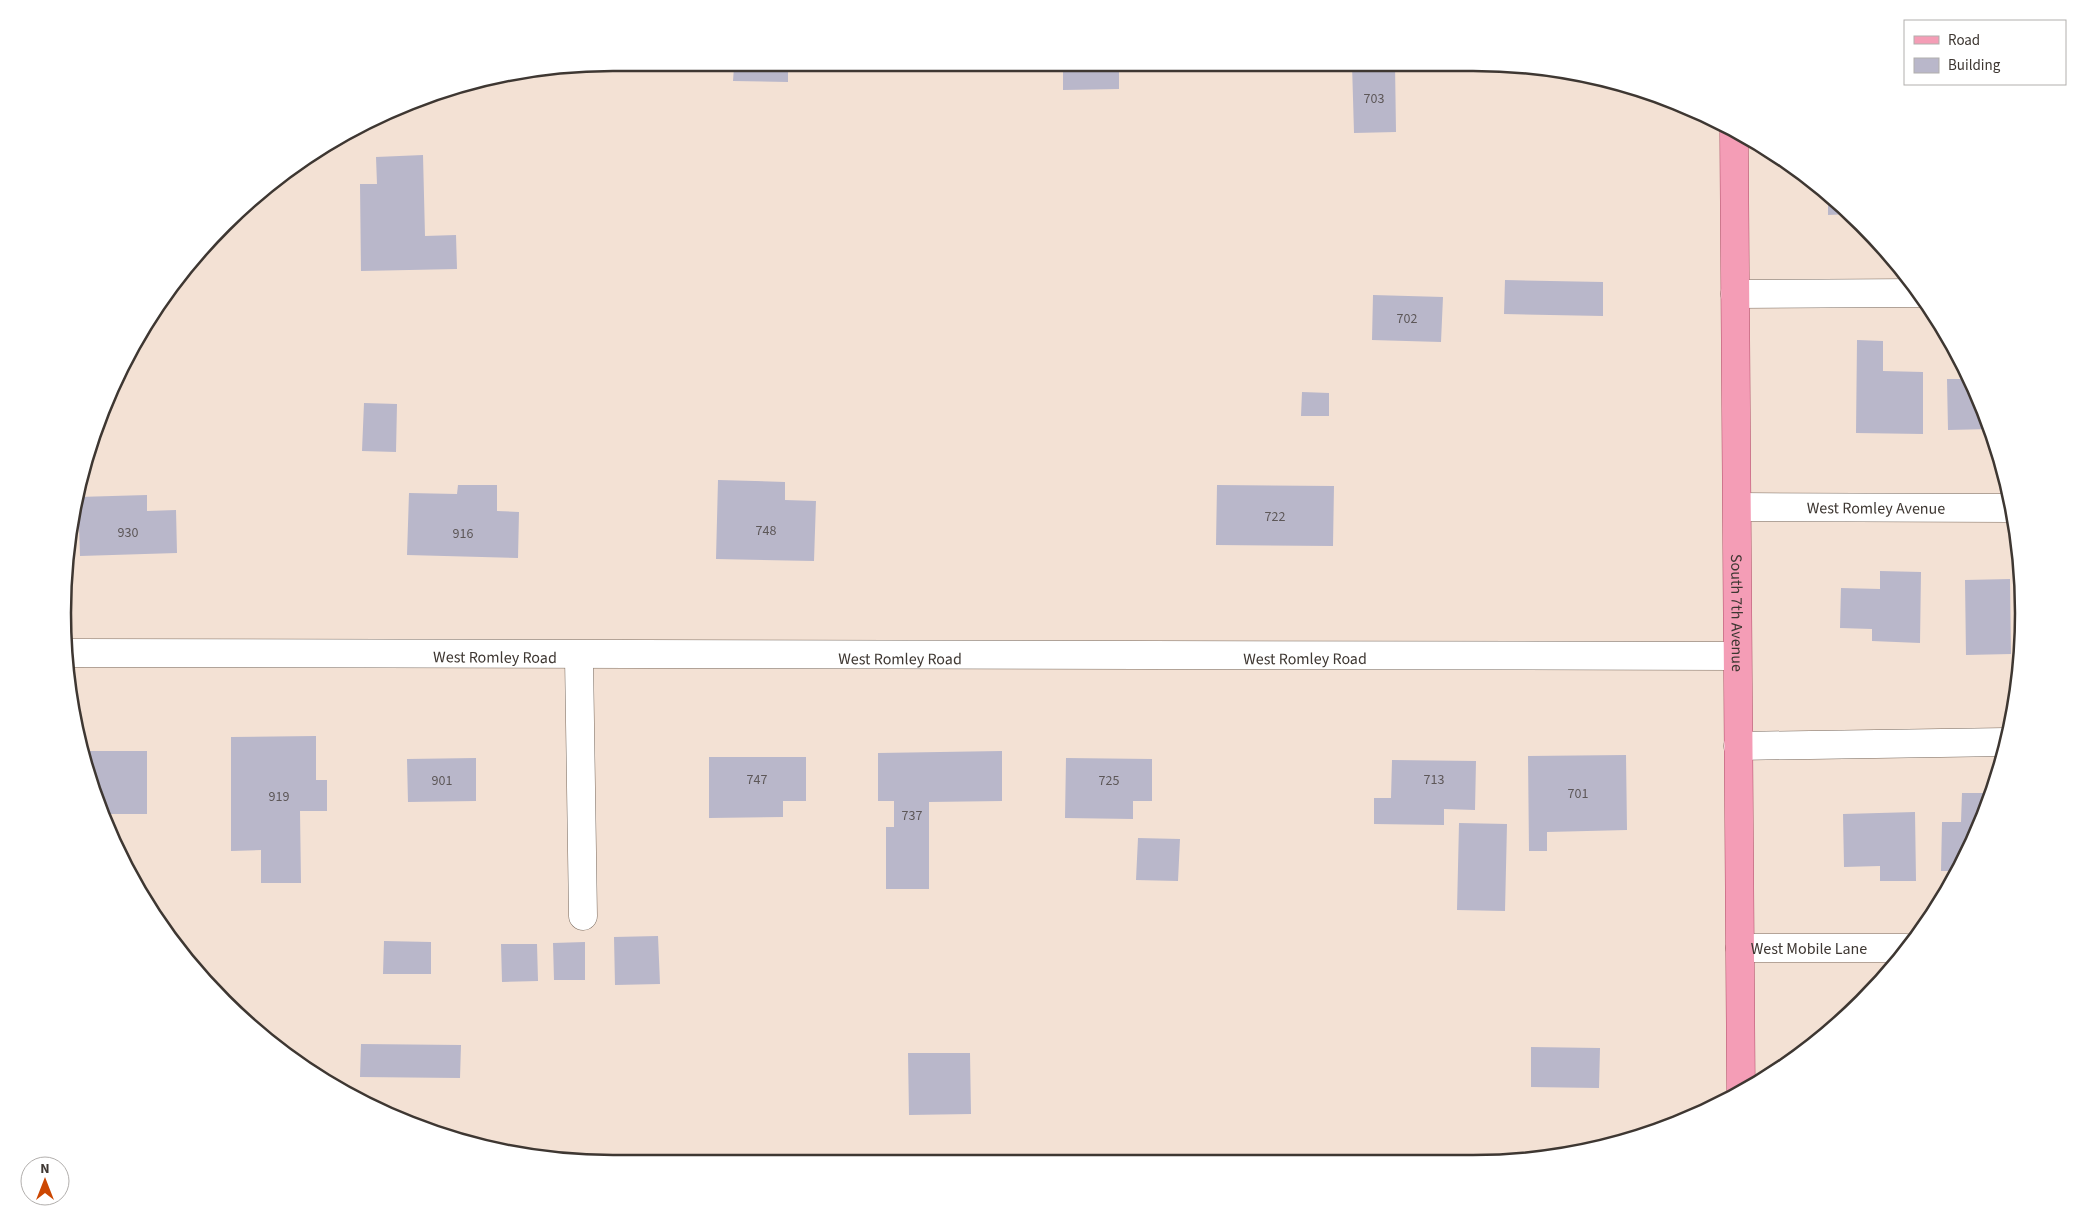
<svg xmlns="http://www.w3.org/2000/svg" width="2086" height="1226" viewBox="0 0 2086 1226" font-family="'Source Sans 3',sans-serif">
	<rect width="100%" height="100%" fill="#f3e1d4"/>
	<path fill="#b9b7ca" d="M 1352,64 L 1395,64 L 1396,132 L 1354,133 Z
		M 1063,65 L 1119,65 L 1119,89 L 1063,90 Z
		M 788,66 L 788,82 L 733,81 L 734,67 Z
		M 423,155 L 425,236 L 456,235 L 457,269 L 361,271 L 360,184 L 377,184 L 376,157 Z
		M 1828,195 L 1834,200 L 1851,214 L 1828,215 Z
		M 1505,280 L 1603,282 L 1603,316 L 1504,314 Z
		M 1373,295 L 1443,297 L 1441,342 L 1372,340 Z
		M 1857,340 L 1883,341 L 1883,371 L 1923,372 L 1923,434 L 1856,433 Z
		M 1965,371 L 1981,402 L 1990,429 L 1948,430 L 1947,379 L 1965,379 Z
		M 1302,392 L 1329,393 L 1329,416 L 1301,416 Z
		M 364,403 L 397,404 L 396,452 L 362,451 Z
		M 718,480 L 785,482 L 785,500 L 816,501 L 814,561 L 716,559 Z
		M 458,485 L 497,485 L 497,511 L 519,512 L 518,558 L 407,555 L 409,493 L 457,494 Z
		M 1217,485 L 1334,486 L 1333,546 L 1216,545 Z
		M 147,495 L 147,511 L 176,510 L 177,553 L 80,556 L 78,497 Z
		M 1880,571 L 1921,572 L 1920,643 L 1872,641 L 1872,629 L 1840,628 L 1841,588 L 1880,589 Z
		M 2010,579 L 2011,654 L 1966,655 L 1965,580 Z
		M 316,736 L 316,780 L 327,780 L 327,811 L 300,811 L 301,883 L 261,883 L 261,850 L 231,851 L 231,737 Z
		M 82,751 L 147,751 L 147,814 L 101,814 Z
		M 1002,751 L 1002,801 L 929,802 L 929,889 L 886,889 L 886,827 L 894,827 L 894,801 L 878,801 L 878,753 Z
		M 1626,755 L 1627,830 L 1547,832 L 1547,851 L 1529,851 L 1528,756 Z
		M 709,757 L 806,757 L 806,801 L 783,801 L 783,817 L 709,818 Z
		M 476,758 L 476,801 L 408,802 L 407,759 Z
		M 1066,758 L 1152,759 L 1152,801 L 1133,801 L 1133,819 L 1065,818 Z
		M 1392,760 L 1476,761 L 1475,810 L 1444,809 L 1444,825 L 1374,824 L 1374,798 L 1391,798 Z
		M 1962,793 L 1991,793 L 1982,823 L 1956,871 L 1941,871 L 1942,822 L 1961,822 Z
		M 1915,812 L 1916,881 L 1880,881 L 1880,866 L 1844,867 L 1843,814 Z
		M 1459,823 L 1507,824 L 1505,911 L 1457,910 Z
		M 1138,838 L 1180,839 L 1178,881 L 1136,880 Z
		M 658,936 L 660,984 L 615,985 L 614,937 Z
		M 384,941 L 431,942 L 431,974 L 383,974 Z
		M 585,942 L 585,980 L 554,980 L 553,943 Z
		M 501,944 L 537,944 L 538,981 L 502,982 Z
		M 361,1044 L 461,1045 L 460,1078 L 360,1077 Z
		M 1531,1047 L 1600,1048 L 1599,1088 L 1531,1087 Z
		M 908,1053 L 970,1053 L 971,1114 L 909,1115 Z
		M 1365,1157 L 1400,1158 L 1400,1162 L 1365,1162 Z"/>
	<g fill="none" stroke-linecap="round" stroke-linejoin="round">
		<g stroke="#78695d" stroke-width="29">
			<g id="minor">
				<path d="M 1735,294 L 1919,293"/>
				<path id="s1" d="M 1738,507 L 2013,508"/>
				<path id="s2" d="M 64,653 C 622,659 1180,660 1737,656"/>
				<path d="M 579,658 L 583,916"/>
				<path d="M 1738,746 L 2006,742"/>
				<path id="s3" d="M 1740,948 L 1906,948"/>
			</g>
		</g>
		<g stroke="#af4f68" stroke-width="29">
			<g id="major">
				<path id="s4" d="M 1734,133 L 1741,1093"/>
			</g>
		</g>
		<use href="#minor" stroke="#fff" stroke-width="28"/>
		<use href="#major" stroke="#f49db6" stroke-width="28"/>
	</g>
	<g text-anchor="middle" stroke-width="4.5" stroke-linejoin="round" paint-order="stroke">
		<g font-size="14" fill="#5d5758">
			<text x="1374" y="103">703</text>
			<text x="1407" y="323">702</text>
			<text x="1275" y="521">722</text>
			<text x="766" y="535">748</text>
			<text x="128" y="537">930</text>
			<text x="463" y="538">916</text>
			<text x="757" y="784">747</text>
			<text x="1434" y="784">713</text>
			<text x="442" y="785">901</text>
			<text x="1109" y="785">725</text>
			<text x="1578" y="798">701</text>
			<text x="279" y="801">919</text>
			<text x="912" y="820">737</text>
		</g>
		<g font-size="16" fill="#3e3732" stroke="#fff">
			<text dy="6" stroke="none"><textPath href="#s1" startOffset="138">West Romley Avenue</textPath></text>
			<text dy="6" stroke="none"><textPath href="#s4" startOffset="480">South 7th Avenue</textPath></text>
			<text dy="6" stroke="none"><textPath href="#s2" startOffset="431">West Romley Road</textPath></text>
			<text dy="6" stroke="none"><textPath href="#s2" startOffset="836">West Romley Road</textPath></text>
			<text dy="6" stroke="none"><textPath href="#s2" startOffset="1241">West Romley Road</textPath></text>
			<text dy="6" stroke="none"><textPath href="#s3" startOffset="69">West Mobile Lane</textPath></text>
		</g>
	</g>
	<path d="M0 0H2086V1226H0ZM613 71H1473A542 542 0 0 1 2015 613V613A542 542 0 0 1 1473 1155H613A542 542 0 0 1 71 613V613A542 542 0 0 1 613 71Z" fill="#fff" fill-rule="evenodd"/>
	<path fill="none" stroke="#3e3732" stroke-width="2.5" d="M613 71H1473A542 542 0 0 1 2015 613V613A542 542 0 0 1 1473 1155H613A542 542 0 0 1 71 613V613A542 542 0 0 1 613 71Z"/>
	<rect x="1904" y="20" width="162" height="65" fill="#ffffff" stroke="#b2afad"/>
	<rect x="1914" y="36" width="25" height="8" fill="#f49db6" stroke="#b2afad"/>
	<text x="1948" y="45" font-size="15" fill="#3e3732">Road</text>
	<rect x="1914" y="58" width="25" height="15" fill="#b9b7ca" stroke="#b2afad"/>
	<text x="1948" y="70" font-size="15" fill="#3e3732">Building</text>
	<g transform="translate(45 1181)"><circle r="24" fill="#ffffff" stroke="#b2afad"/>
	<path d="M0-4L9 19L0 12L-9 19Z" fill="#cc4702"/>
	<text y="-8" font-size="14" font-weight="bold" text-anchor="middle" fill="#3e3732">N</text>
	</g>
</svg>
